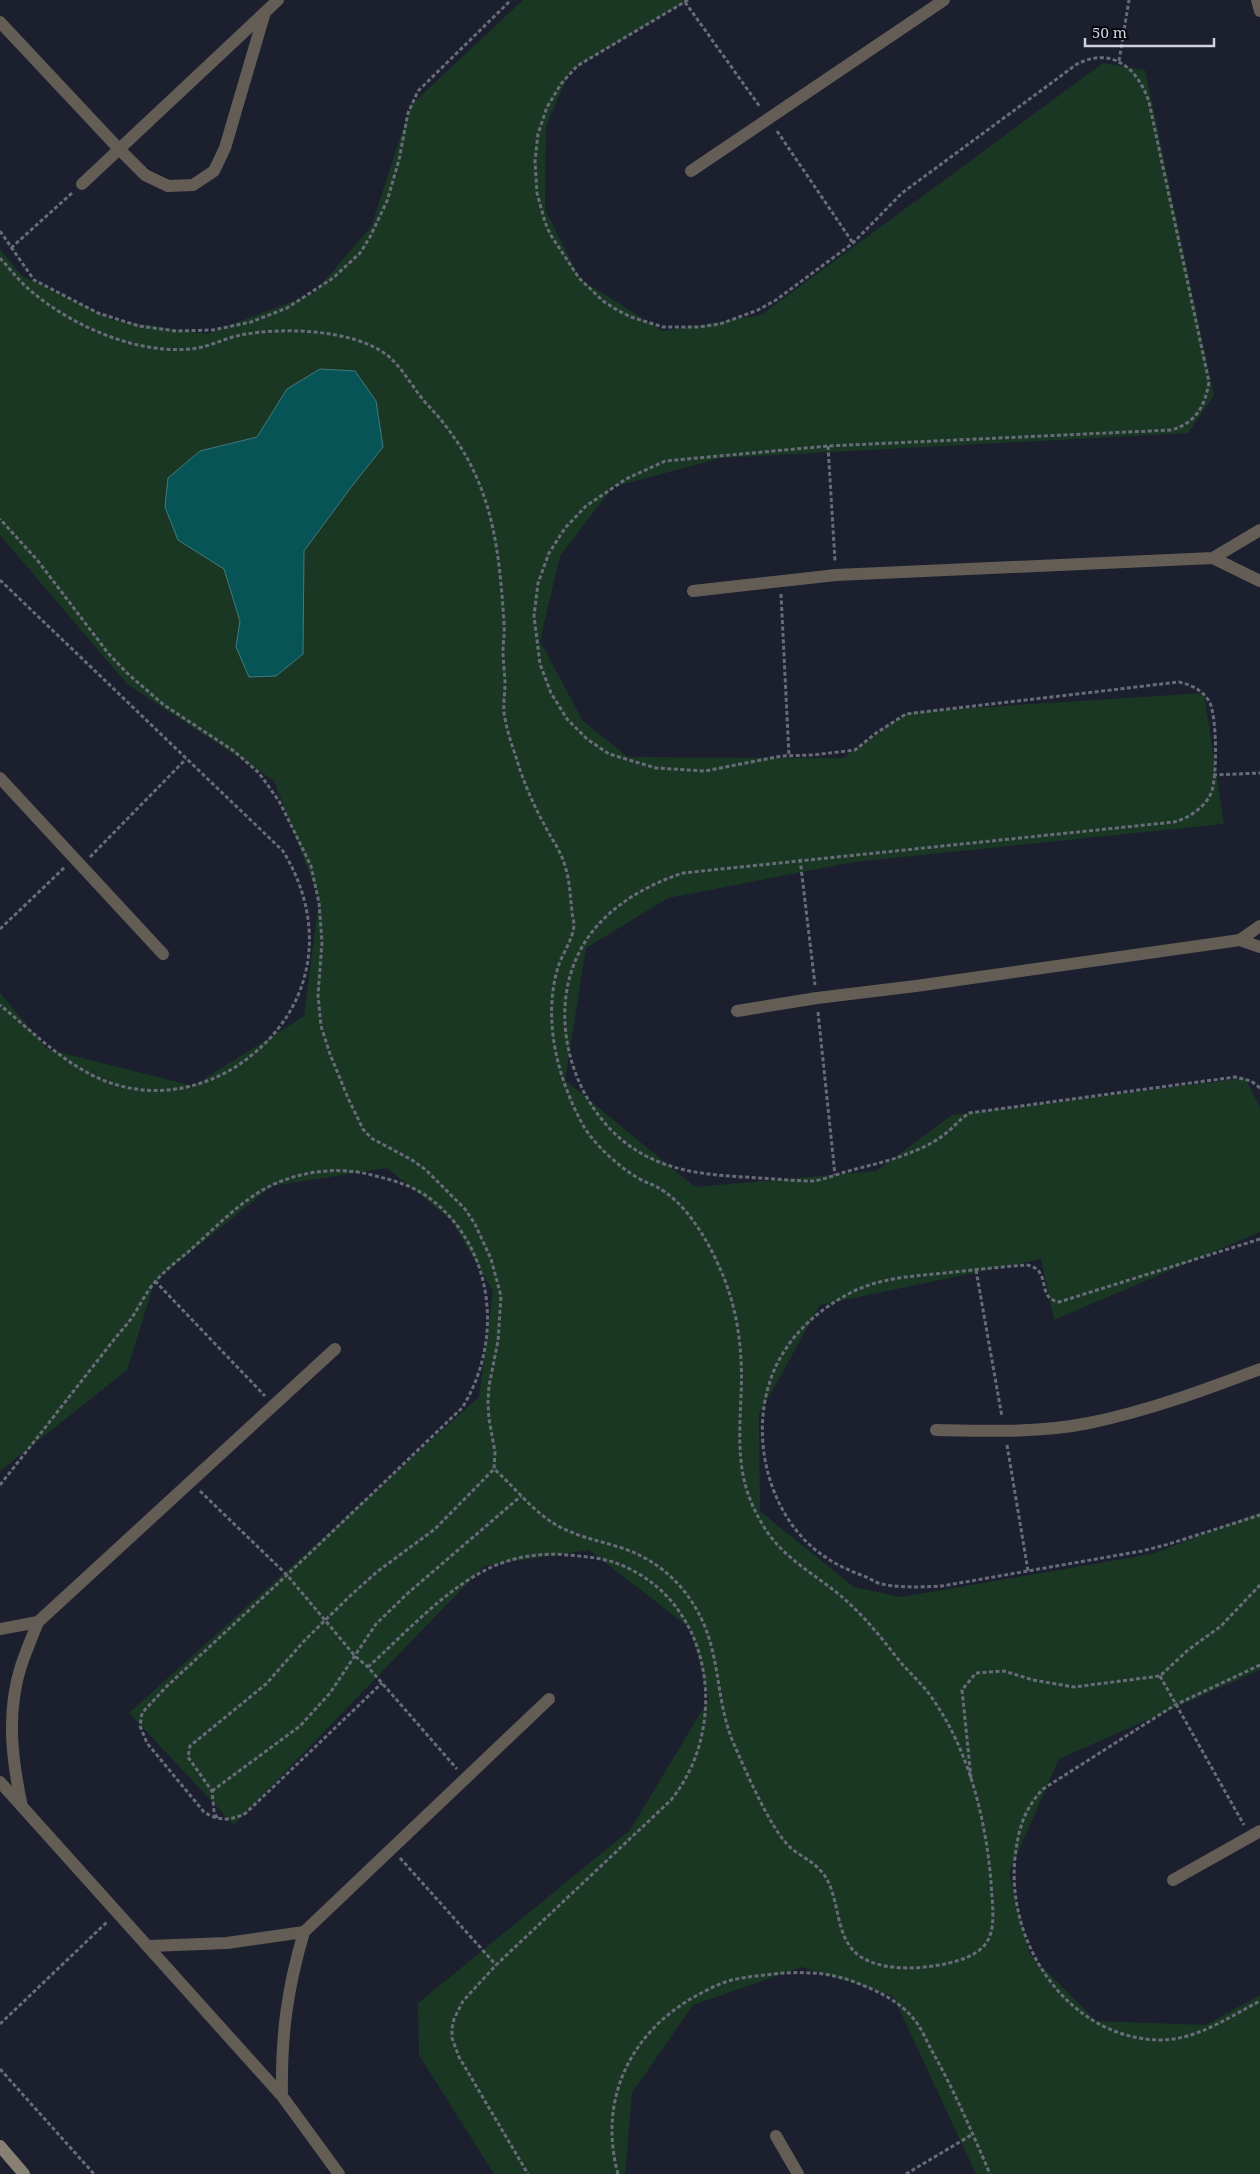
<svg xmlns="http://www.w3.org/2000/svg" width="1260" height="2174" viewBox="0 0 1260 2174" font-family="'Noto Serif',serif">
	<rect width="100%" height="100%" fill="#1b1f2e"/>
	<path fill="#1a3724" d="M 523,0 L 688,0 L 570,71 L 546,126 L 545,209 L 580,279 L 663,331 L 761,315 L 1103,63 L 1145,70 L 1214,395 L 1188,433 L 721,458 L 613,487 L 560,556 L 540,641 L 583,721 L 628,757 L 843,758 L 908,712 L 1204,693 L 1224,824 L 854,862 L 668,898 L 586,948 L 565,1080 L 695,1187 L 876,1171 L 952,1115 L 1245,1078 L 1260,1107 L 1260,1232 L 1054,1320 L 1041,1259 L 820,1305 L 759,1414 L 760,1511 L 854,1587 L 901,1597 L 1152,1554 L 1260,1512 L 1260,1670 L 1059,1759 L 1009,1873 L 1029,1953 L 1096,2021 L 1206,2025 L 1260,1995 L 1260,2174 L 976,2174 L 893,1996 L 802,1967 L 693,2005 L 632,2093 L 625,2174 L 494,2174 L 419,2055 L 418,2003 L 630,1830 L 709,1699 L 691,1629 L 589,1550 L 484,1566 L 234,1825 L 129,1713 L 479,1397 L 493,1291 L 451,1220 L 387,1168 L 272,1186 L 155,1281 L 127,1370 L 0,1471 L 0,993 L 47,1049 L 193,1086 L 304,1016 L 319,898 L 274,781 L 127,684 L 0,535 L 0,249 L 22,276 L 114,320 L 207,334 L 314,293 L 371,227 L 411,105 Z"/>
	<path fill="#075457" stroke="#437a7f" d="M 320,369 L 355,371 L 376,401 L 383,447 L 352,486 L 304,551 L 303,654 L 276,676 L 249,677 L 236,647 L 240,621 L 224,569 L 178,540 L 165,507 L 168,478 L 200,451 L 257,437 L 287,389 Z"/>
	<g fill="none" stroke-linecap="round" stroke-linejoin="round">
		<path stroke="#686c79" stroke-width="3" stroke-dasharray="4 2.5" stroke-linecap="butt" d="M 688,0 L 577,66 L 561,84 L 547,107 L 538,134 L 535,161 L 537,193 L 545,222 L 550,234 L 579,278 L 603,301 L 617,310 L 631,317 L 663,327 L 699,327 L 720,324 L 758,310 L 776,300 L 853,243 L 902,193 L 1077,64 C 1113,46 1138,69 1149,102 L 1209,382 C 1205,406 1196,423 1171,430 L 828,446 L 665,461 L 626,479 L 586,506 L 565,528 L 549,553 L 538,583 L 534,616 L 540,664 L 551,693 L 567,719 L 587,739 L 609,754 L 656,768 L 705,771 L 782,756 L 812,755 L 855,750 L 876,733 L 906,714 L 1179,682 C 1192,685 1204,691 1210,703 C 1217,720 1217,773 1212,791 C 1206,807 1189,818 1174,822 L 683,873 C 640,887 596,914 577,957 C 548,1020 573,1103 627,1144 C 667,1174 712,1175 760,1178 C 777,1179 795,1181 813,1181 C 823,1180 835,1175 845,1172 C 866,1166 887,1162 907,1154 C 918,1150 931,1144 941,1137 C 951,1130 959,1120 969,1113 L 1235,1077 L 1251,1081 L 1260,1088
			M 685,2 L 760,107
			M 1119,61 L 1129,0
			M 777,131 L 853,243
			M 0,231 L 34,280 L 98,313 L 139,326 L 176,331 L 213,330 L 251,322 L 287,308 L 333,278 L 360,253 L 370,237 L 387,201 L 399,160 L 408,113 L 418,91 L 511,0
			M 11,248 L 72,193
			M 0,258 C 10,269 19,281 31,291 C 73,327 142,357 198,348 C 213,345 226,338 241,335 C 282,327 353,329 387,355 C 403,368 412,387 425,402 C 432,410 439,417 445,425 C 493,486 499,548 504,623 C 505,638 503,638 503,653 C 503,659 505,677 505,683 C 505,696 503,701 504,713 C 506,727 511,743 516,757 C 523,781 533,804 545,826 C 552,840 561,851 565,866 C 570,881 570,896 572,911 C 572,916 574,920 574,925 C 573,940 562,954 558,967 C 542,1021 558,1080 584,1127 C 596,1146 619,1167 638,1178 C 650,1185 654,1184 665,1192 C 692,1211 712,1248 724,1278 C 739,1316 743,1356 741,1396 C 739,1446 736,1482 764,1527 C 786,1563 824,1578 853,1607 C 871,1624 886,1644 902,1664 C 912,1675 923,1685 932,1698 C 969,1750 986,1820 991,1882 C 994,1927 1000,1951 949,1963 C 923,1969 885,1972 861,1957 C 834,1939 841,1901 825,1876 C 815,1862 803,1858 791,1848 C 771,1831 744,1767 733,1742 C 713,1693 723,1647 690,1599 C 673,1574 648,1556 619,1547 C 599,1541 580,1537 562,1528 C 534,1514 517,1489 494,1469 L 495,1452 L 489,1419 L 488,1402 L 489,1386 L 498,1341 L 501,1296 L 491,1259 L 475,1224 L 465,1209 L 426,1170 L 412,1160 L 371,1138 L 363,1129 L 348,1098 L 330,1054 L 321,1026 L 318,995 L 322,942 L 319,903 L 311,866 L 295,833 L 279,801 L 259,773 L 234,751 L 164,705 L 127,673 L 108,653 L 38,561 L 0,519
			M 828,446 L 835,561
			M 0,580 L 283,851 C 330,928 314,1015 237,1066 C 204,1087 164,1096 125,1087 C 75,1076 38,1036 0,1005
			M 781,594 L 789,756
			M 1213,775 L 1260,773
			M 90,857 L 186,759
			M 800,859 L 815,985
			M 0,929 L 65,867
			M 818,1012 L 835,1175
			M 1260,1239 L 1059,1302 C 1035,1298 1053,1270 1027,1265 C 1000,1267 972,1270 945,1273 C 912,1276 879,1278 850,1293 C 824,1307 801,1325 785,1350 C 746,1409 759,1500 812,1547 C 827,1560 843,1568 861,1575 C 868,1577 874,1582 881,1584 C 901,1588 922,1587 942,1586 L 1142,1551 L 1169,1544 L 1260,1515
			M 976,1270 L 1002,1417
			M 155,1281 L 265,1396
			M 1007,1445 L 1028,1571
			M 0,1485 C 38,1437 75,1389 113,1341 C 119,1333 127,1325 133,1316 C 140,1305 146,1292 155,1282 C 164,1271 177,1261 188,1252 C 213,1230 237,1204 266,1188 C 299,1171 337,1166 372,1175 C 392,1180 411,1185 428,1197 C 495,1246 504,1341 462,1408 L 287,1575 L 165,1688 L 142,1713 L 140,1726 L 147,1743 L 204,1812 C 218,1821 231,1821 246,1813 L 382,1683
			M 200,1491 L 287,1575 L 355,1656 L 368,1667 L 457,1769
			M 1260,1665 L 1175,1705 L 1043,1789 C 1024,1809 1018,1830 1015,1858 C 1006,1944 1069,2040 1162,2040 C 1198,2039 1229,2017 1260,2001
			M 368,1667 C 407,1632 453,1580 502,1563 C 523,1555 546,1553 569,1555 C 587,1557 605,1558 621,1565 C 714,1603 730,1727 671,1800 L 496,1965 L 463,2001 L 454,2019 L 452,2028 L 452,2038 L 459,2057 L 528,2174
			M 1160,1676 L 1244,1825
			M 971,1778 L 962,1690 L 976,1673 L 1004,1671 L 1033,1680 L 1074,1687 L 1160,1676 L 1188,1650 L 1221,1626 L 1260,1585
			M 212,1791 L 300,1726 L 330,1693 L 376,1624 L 408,1593 L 521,1496
			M 217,1818 L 214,1811 L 212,1791 L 188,1757 L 190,1746 L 266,1684 L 305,1640 L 351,1595 L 378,1571 L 435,1529 L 494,1469
			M 400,1858 L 496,1965
			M 0,2024 L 108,1921
			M 0,2069 L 94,2174
			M 618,2174 C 598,2101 629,2034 694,1997 C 705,1991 716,1985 728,1981 C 743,1977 758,1976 773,1974 C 804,1971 833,1972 862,1985 C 880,1992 901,2003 913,2018 C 921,2027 926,2040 932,2051 C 954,2090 972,2132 990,2174
			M 906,2174 L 973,2134"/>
		<path stroke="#635d56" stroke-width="12" d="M 1257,0 L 1260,11
			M 0,22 L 119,149 L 145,175 L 168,186 L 193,185 L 214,171 L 225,148 L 265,12
			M 691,171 L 944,0
			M 82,184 L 278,0
			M 1213,558 L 1260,581
			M 693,591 L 836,575 L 1213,558 L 1260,530
			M 0,778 L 163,954
			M 1240,940 L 1260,947
			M 737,1011 L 817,998 L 916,986 L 1240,940 L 1260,926
			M 936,1430 C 987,1431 1039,1433 1089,1423 C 1148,1411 1204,1390 1260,1369
			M 0,1629 L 38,1622
			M 0,1782 L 282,2096 L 339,2174
			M 22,1807 C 12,1760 6,1713 21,1666 C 26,1651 32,1637 38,1622 L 335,1349
			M 1173,1880 L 1260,1831
			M 149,1946 L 227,1943 L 304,1932
			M 282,2096 C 281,2036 287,1989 304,1932 L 549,1699
			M 776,2136 L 798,2174"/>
		<path stroke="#898074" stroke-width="12" d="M 0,2146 L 24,2174"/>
	</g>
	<path d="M1085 38v8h129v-8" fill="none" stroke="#cfd2dd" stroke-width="2.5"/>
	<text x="1092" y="38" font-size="15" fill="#cfd2dd" stroke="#080910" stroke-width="4" paint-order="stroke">50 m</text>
</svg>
